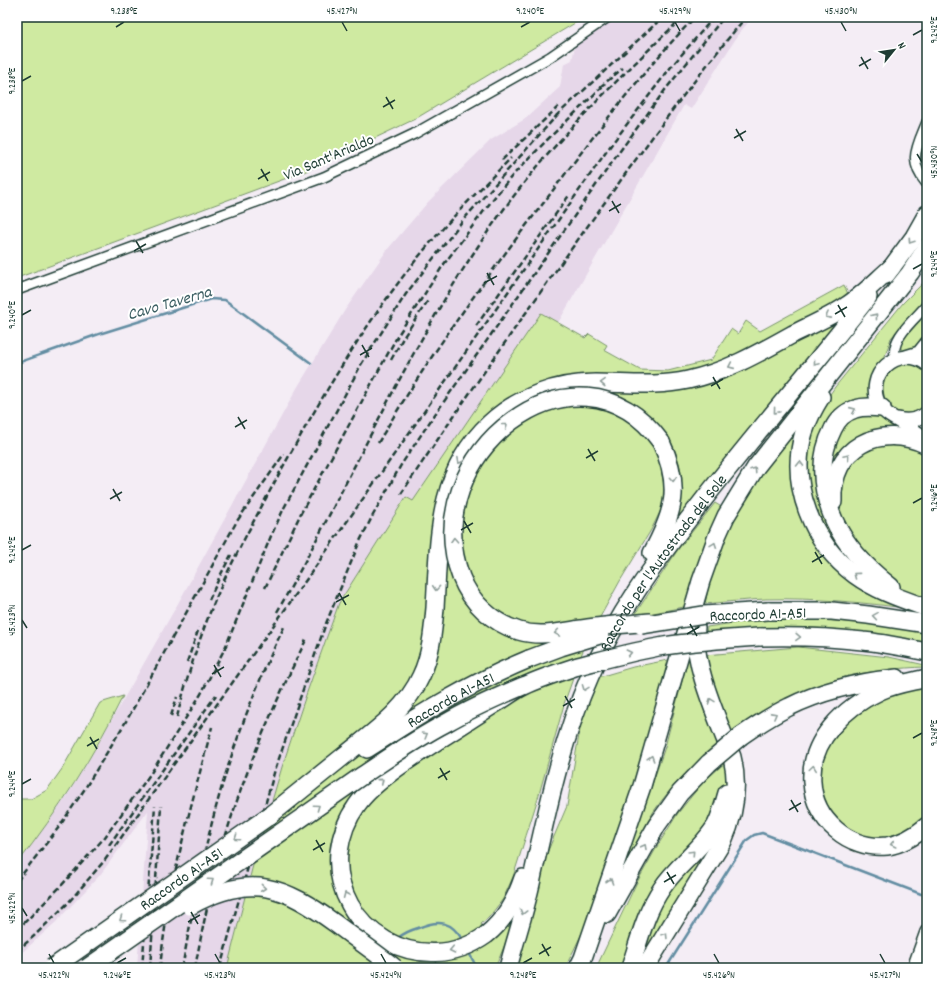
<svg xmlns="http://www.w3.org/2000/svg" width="944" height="985" viewBox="0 0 944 985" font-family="Dekko,sans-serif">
	<rect width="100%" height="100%" fill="#f4edf5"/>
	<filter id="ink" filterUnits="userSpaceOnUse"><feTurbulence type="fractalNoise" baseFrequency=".025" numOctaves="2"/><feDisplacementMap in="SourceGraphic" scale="8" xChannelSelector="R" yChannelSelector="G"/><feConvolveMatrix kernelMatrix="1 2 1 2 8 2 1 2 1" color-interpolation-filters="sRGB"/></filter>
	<g filter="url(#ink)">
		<path fill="#e6d7e9" d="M 612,17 L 753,17 L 740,32 L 691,109 L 684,105 L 558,323 L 541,313 L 413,502 L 406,498 L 339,603 L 306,695 L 282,767 L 252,869 L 227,968 L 137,968 L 148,811 L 100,875 L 56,922 L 17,957 L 17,864 L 65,799 L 86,765 L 176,607 L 297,388 L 345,310 L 387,250 L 428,202 L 491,140 L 525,119 L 560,87 L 564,64 L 572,60 L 576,41 Z"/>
		<path fill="#cfeaa1" stroke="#77946a" d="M 17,17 L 585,17 L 415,119 L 306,171 L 17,278 Z
			M 927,279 L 927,298 L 891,338 L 884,359 L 879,366 L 873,401 L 851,405 L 818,465 L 856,560 L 844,560 L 818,521 L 807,479 L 808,441 L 824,403 L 835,387 L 903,303 Z
			M 844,285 L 848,294 L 823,310 L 847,314 L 672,530 C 682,491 688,475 669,438 L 661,442 L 659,456 L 664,486 L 662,508 L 651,530 L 620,581 L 599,619 L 582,653 L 565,701 L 538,798 L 513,877 L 503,899 L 489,917 L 481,924 L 491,942 L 512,922 L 506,942 L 495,968 L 227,968 L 252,869 L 282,767 L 306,695 L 339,603 L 406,497 L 413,501 L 541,313 L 585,338 L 589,334 L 607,345 L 604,350 L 640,370 L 668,371 L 711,360 L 731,329 L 738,334 L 746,321 L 760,331 Z
			M 927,313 C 927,339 931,340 907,352 L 903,351 L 900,347 L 900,343 Z
			M 913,363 L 922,366 L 927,371 L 927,409 C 923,411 917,415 913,415 C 910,416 906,415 904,414 C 882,410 875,380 895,367 C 901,364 907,364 913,363 Z
			M 870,410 L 903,427 L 890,432 L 827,475 L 828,461 L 845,420 Z
			M 808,411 L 800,432 L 814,536 L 911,609 C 863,602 815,598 766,599 C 746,600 725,602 705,604 C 708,590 710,575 715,562 C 737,505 771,460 808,411 Z
			M 886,441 L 927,450 L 927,604 L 899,589 L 860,552 L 839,514 L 837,501 L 851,457 Z
			M 715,503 L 723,508 L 689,606 L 633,617 L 679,548 Z
			M 774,617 L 894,625 L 927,633 L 927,644 C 878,633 826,626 776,628 C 752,628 729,632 706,634 L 707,627 Z
			M 798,647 L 889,657 L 925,665 L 924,667 C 901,668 877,670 854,675 C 814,683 765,710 731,733 L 708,667 L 705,655 Z
			M 692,657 L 721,742 C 695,762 673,784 654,811 C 644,826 637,845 629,861 L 626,860 L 665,747 L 688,658 Z
			M 673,659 L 637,785 L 585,927 L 565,968 L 518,968 L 547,853 L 567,806 L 581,723 L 599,677 L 633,667 Z
			M 927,683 L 927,823 L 883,843 L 850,834 L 830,815 L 819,788 L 818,769 L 832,734 L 867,702 Z
			M 123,696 C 93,757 59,810 17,864 L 17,799 L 31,799 L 47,790 L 62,769 L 100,703 Z
			M 726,762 L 726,788 L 702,838 L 623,968 L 596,968 L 636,884 L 658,845 L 678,813 L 703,782 Z
			M 719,832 L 640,968 L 643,940 L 668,890 Z"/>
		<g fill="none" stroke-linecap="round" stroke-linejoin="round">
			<path stroke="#628da2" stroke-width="2.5" d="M 17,363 L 99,334 L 211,299 L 225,300 L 311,363
				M 398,938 C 404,933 411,930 418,928 C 439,919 452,921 463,941
				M 468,951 L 477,968
				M 378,968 L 381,963
				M 666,968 L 747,840 L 754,835 L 762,833 L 921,894"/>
			<g stroke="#1f3d34" stroke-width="12">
				<path id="street" d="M 927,122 C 917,147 907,161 927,184
					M 17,290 L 324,177 L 414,134 L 550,57 L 608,17
					M 896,359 C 888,340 915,319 927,305"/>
			</g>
			<g stroke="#1f3d34" stroke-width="16">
				<path id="secondary" d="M 906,357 L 919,353 L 927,343
					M 927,364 C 899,343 862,375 880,406 C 887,417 902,422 912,429 C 917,432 922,436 927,440
					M 898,419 C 909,422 918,420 927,413
					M 914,968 L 927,932"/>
			</g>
			<g stroke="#1f3d34" stroke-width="20">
				<g id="highway">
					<path d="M 886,275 L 914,237 L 927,214"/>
					<path d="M 821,397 C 814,408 808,420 804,432 C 788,485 813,544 855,575 C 877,591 902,599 927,608"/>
					<path d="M 882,408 C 873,407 864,406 855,409 C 845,412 837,420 833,429 C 818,458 821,490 834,520 C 846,547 868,569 891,587"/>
					<path d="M 833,502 C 830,447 880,422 927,445"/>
					<path d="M 652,553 C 674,512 682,487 661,442"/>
					<path d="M 768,611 L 832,611 L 868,615 L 927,624"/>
					<path d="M 759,637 C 794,636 829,637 863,641 C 885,643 906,648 927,652"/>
					<path d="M 927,678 C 911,682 895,684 880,691 C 845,707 809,740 812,782 C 814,820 849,850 887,846 C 902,844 915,836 927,826"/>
					<path d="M 741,736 C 757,725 772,715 789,707 C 823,690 860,682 897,678"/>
					<path id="s1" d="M 367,749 C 419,715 471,683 529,659"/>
					<path d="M 269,816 C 294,796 320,775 345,755 C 373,732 406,710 421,676 C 431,655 433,631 435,608 C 439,541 436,473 490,423 C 518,397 557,383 595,383 C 627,383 657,387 688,380 C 726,372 759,353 793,334 C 811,325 830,317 846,306 C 863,295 877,280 892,267"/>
					<path d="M 523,878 C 516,899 504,921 486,935 C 422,981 332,931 339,852 C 341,835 347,819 357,805 C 374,780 419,753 445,736 C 463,725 480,713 498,702 C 507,697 515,690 524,686 C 541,678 560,672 578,666"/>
					<path d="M 607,914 L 657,825 L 680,793 L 709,763"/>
					<path id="s2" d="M 508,968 C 516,937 527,906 533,874 C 548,807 562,739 590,676 C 616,616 654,564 694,512 C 750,439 811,370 868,297"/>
					<path d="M 578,968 L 583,958 L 642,786 L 701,581 L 717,536 L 726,516 L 756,467 L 910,273 L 927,247"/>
					<path d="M 630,968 C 639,941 645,913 662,888 C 677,865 702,849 716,825 C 721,815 724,804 727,793"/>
					<path d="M 645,968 L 723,841 C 735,814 739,786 732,757 C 719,721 692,665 696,627"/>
				</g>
			</g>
			<use href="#street" stroke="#fff" stroke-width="9"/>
			<use href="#secondary" stroke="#fff" stroke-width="13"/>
			<use href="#highway" stroke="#fff" stroke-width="17"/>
			<path stroke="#1f3d34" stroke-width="2.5" stroke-dasharray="6 3" stroke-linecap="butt" d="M 600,87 L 623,68
				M 556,116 L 663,17
				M 502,160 L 559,106
				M 476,326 L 570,194
				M 391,360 L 403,338 L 429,299
				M 378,443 C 428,357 487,276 548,197 C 594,135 641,73 695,17
				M 401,494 C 461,404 524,315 587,227 C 639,155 689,85 746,17
				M 265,588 L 301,513 L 398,335 L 444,264 L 493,199 L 512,176 L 547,140 L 605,84
				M 209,600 L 220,576 L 231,555
				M 277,612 C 351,482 409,343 496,220 C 550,144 616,81 683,17
				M 187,662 L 199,628
				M 171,716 L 177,697
				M 177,717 C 186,681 197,645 211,610 C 230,563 255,519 279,474 C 320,400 363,326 416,260 C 445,224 478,191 511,158
				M 109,845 L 216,695
				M 17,881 L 59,827 L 84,790 L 128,718 L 237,521 L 284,454
				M 17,930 L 61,886 L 105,837 L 151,773 L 201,694 L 225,648 L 271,536 L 284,508 L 362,363 L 406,294 L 463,220 L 559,113
				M 17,951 L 34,936 L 68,903 L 105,860 L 299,590 L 611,145 L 671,67 L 714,17
				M 142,968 L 155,806
				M 150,968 L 161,806
				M 160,968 C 168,886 191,806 212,727
				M 182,968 C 190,926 197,885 207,843 C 224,769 251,695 284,627
				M 195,968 C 202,930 210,892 220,855 C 241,780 272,708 307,638
				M 220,968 L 274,773 L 325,626 L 359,543 L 372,517 L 401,465 L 431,420 L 620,151 L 665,90 L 724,17"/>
			<g stroke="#1f3d34" stroke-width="20" stroke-linecap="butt">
				<g id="highway-bridge">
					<path d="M 651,622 C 630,624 609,625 588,628 C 565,631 542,638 519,631 C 493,623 471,603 461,577 C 415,457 576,326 661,442"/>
					<path d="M 641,625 L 704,615 L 768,611"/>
					<path d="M 529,659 L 561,647 L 600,635"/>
					<path d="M 578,666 C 606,659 635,651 664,646 C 696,641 727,639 759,637"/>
					<path d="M 709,763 L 741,736"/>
					<path d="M 190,906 C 251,872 284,886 336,924 C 356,939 376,953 395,968"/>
					<path id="s3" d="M 52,968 L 269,816"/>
					<path d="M 87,968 L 363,775 C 390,757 417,738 446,723 C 470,709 497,697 523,686"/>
				</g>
			</g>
			<use href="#highway-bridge" stroke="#fff" stroke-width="17"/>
		</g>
		<defs><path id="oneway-chevron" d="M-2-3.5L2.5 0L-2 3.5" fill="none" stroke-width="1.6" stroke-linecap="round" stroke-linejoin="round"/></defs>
		<g stroke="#8f9e9a">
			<use href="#oneway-chevron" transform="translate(911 241) rotate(124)"/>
			<use href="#oneway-chevron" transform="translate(828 316) rotate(152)"/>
			<use href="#oneway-chevron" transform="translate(875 316) rotate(-51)"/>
			<use href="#oneway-chevron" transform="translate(816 363) rotate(129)"/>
			<use href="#oneway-chevron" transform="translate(731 366) rotate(156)"/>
			<use href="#oneway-chevron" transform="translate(603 383) rotate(-178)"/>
			<use href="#oneway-chevron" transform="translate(853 410) rotate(-24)"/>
			<use href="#oneway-chevron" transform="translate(776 411) rotate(130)"/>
			<use href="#oneway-chevron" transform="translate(505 426) rotate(-38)"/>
			<use href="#oneway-chevron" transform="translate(847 457) rotate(-50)"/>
			<use href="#oneway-chevron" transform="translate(460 461) rotate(118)"/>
			<use href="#oneway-chevron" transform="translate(800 464) rotate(-89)"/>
			<use href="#oneway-chevron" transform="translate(754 470) rotate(-56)"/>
			<use href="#oneway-chevron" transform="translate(673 479) rotate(86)"/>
			<use href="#oneway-chevron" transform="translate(454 540) rotate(-93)"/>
			<use href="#oneway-chevron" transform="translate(714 545) rotate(-70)"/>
			<use href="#oneway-chevron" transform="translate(856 575) rotate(-144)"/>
			<use href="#oneway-chevron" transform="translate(436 588) rotate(94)"/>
			<use href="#oneway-chevron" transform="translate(875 616) rotate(-171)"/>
			<use href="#oneway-chevron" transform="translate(557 633) rotate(171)"/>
			<use href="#oneway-chevron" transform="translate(798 637) rotate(2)"/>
			<use href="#oneway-chevron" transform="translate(629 653) rotate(-13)"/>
			<use href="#oneway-chevron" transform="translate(585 688) rotate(111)"/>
			<use href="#oneway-chevron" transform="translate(711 701) rotate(-110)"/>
			<use href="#oneway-chevron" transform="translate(774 715) rotate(-29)"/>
			<use href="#oneway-chevron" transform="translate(425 735) rotate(-31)"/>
			<use href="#oneway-chevron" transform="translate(651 758) rotate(-73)"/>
			<use href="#oneway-chevron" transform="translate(813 768) rotate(-82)"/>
			<use href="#oneway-chevron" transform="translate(381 781) rotate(-40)"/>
			<use href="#oneway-chevron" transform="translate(317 807) rotate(-35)"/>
			<use href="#oneway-chevron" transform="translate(237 838) rotate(145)"/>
			<use href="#oneway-chevron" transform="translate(893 844) rotate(166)"/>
			<use href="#oneway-chevron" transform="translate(644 847) rotate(-61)"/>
			<use href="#oneway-chevron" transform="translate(692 853) rotate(-46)"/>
			<use href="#oneway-chevron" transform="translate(211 881) rotate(-35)"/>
			<use href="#oneway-chevron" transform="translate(610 881) rotate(-71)"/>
			<use href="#oneway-chevron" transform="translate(263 888) rotate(6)"/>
			<use href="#oneway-chevron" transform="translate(346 895) rotate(-113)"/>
			<use href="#oneway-chevron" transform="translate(523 912) rotate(105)"/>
			<use href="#oneway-chevron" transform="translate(122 919) rotate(145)"/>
			<use href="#oneway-chevron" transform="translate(665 935) rotate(-58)"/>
			<use href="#oneway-chevron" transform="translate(452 950) rotate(168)"/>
		</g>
	</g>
	<path fill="none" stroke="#1f3d34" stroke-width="1.5" d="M 342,22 L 347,31M 675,22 L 680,31M 841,22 L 846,31M 116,27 L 124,22M 521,27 L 530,22M 913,35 L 922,30M 861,57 L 868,69M 859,66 L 871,59M 22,81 L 31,76M 386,97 L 393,109M 383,107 L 395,100M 736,129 L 743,141M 734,138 L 746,131M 917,154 L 922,162M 261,169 L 268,181M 258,179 L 270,172M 612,201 L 619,213M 609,211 L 621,204M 136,241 L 143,253M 134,251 L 146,244M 913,269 L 922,264M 487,273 L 494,285M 484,283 L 497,276M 838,305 L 845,317M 835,314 L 847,307M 22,315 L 31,310M 362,345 L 369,357M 360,355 L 372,348M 713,377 L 720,389M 711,386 L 723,379M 238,417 L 245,429M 235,427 L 247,420M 588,449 L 595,461M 586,458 L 598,451M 113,489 L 120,501M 110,499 L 122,492M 913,503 L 922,498M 464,521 L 471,533M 461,530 L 473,523M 22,550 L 31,545M 815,552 L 822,564M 812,562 L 824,555M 339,593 L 346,605M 336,602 L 349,595M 22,620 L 27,628M 690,624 L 697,636M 687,634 L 699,627M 214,665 L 221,677M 212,674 L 224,667M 565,696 L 572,708M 563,706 L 575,699M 90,737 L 97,749M 913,738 L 922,733M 87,746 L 99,739M 440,768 L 447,780M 438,778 L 450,771M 22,784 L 31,779M 791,800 L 798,812M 789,810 L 801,803M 316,840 L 323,852M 313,850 L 325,843M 667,872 L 674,884M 664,882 L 676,875M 22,908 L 27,916M 191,912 L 198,924M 188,922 L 200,915M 542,944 L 549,956M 49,954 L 54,963M 215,954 L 220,963M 381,954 L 386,963M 539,954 L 551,947M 714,954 L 719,963M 880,954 L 885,963M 117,963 L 126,958M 523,963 L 532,958"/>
	<g text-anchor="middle" stroke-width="4" stroke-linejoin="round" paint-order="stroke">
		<g font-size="16" fill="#1f3d34" stroke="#fff">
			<text transform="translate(328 156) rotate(-23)" y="6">Via Sant'Arialdo</text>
			<text dy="6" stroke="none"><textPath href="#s2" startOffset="439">Raccordo per l'Autostrada del Sole</textPath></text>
			<text transform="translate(758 613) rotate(-2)" y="6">Raccordo A1-A51</text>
			<text dy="6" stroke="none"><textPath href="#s1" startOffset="97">Raccordo A1-A51</textPath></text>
			<text dy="6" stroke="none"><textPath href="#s3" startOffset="157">Raccordo A1-A51</textPath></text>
		</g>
		<g font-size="17" font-style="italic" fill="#3b5e62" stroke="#fff">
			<text transform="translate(169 302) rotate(-16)" y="6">Cavo Taverna</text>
		</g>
	</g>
	<rect width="944" height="985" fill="none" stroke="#fff" stroke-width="44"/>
	<g transform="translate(894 50) rotate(60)" stroke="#ffffff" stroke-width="3" paint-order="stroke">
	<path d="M0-3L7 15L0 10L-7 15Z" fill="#1f3d34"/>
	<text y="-6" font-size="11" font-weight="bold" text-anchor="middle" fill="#1f3d34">N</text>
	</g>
	<rect x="22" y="22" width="900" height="941" fill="none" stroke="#1f3d34" stroke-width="1.5"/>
	<g font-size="10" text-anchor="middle" fill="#1f3d34">
		<text x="124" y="14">9.238°E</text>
		<text x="342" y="14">45.427°N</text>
		<text x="530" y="14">9.240°E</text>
		<text x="675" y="14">45.429°N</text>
		<text x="841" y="14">45.430°N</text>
		<text transform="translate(933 30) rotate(-90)" y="4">9.242°E</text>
		<text transform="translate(11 81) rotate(-90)" y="4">9.238°E</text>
		<text transform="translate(933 162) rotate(-90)" y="4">45.430°N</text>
		<text transform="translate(933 264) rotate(-90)" y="4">9.244°E</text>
		<text transform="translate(11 315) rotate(-90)" y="4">9.240°E</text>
		<text transform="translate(933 498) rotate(-90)" y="4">9.246°E</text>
		<text transform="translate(11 550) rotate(-90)" y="4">9.242°E</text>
		<text transform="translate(11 620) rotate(-90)" y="4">45.423°N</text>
		<text transform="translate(933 733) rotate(-90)" y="4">9.248°E</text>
		<text transform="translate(11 784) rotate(-90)" y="4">9.244°E</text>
		<text transform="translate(11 908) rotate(-90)" y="4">45.422°N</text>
		<text x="54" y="978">45.422°N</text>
		<text x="117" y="978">9.246°E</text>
		<text x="220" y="978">45.423°N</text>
		<text x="386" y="978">45.424°N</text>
		<text x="523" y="978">9.248°E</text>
		<text x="719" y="978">45.426°N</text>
		<text x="885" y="978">45.427°N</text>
	</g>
</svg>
